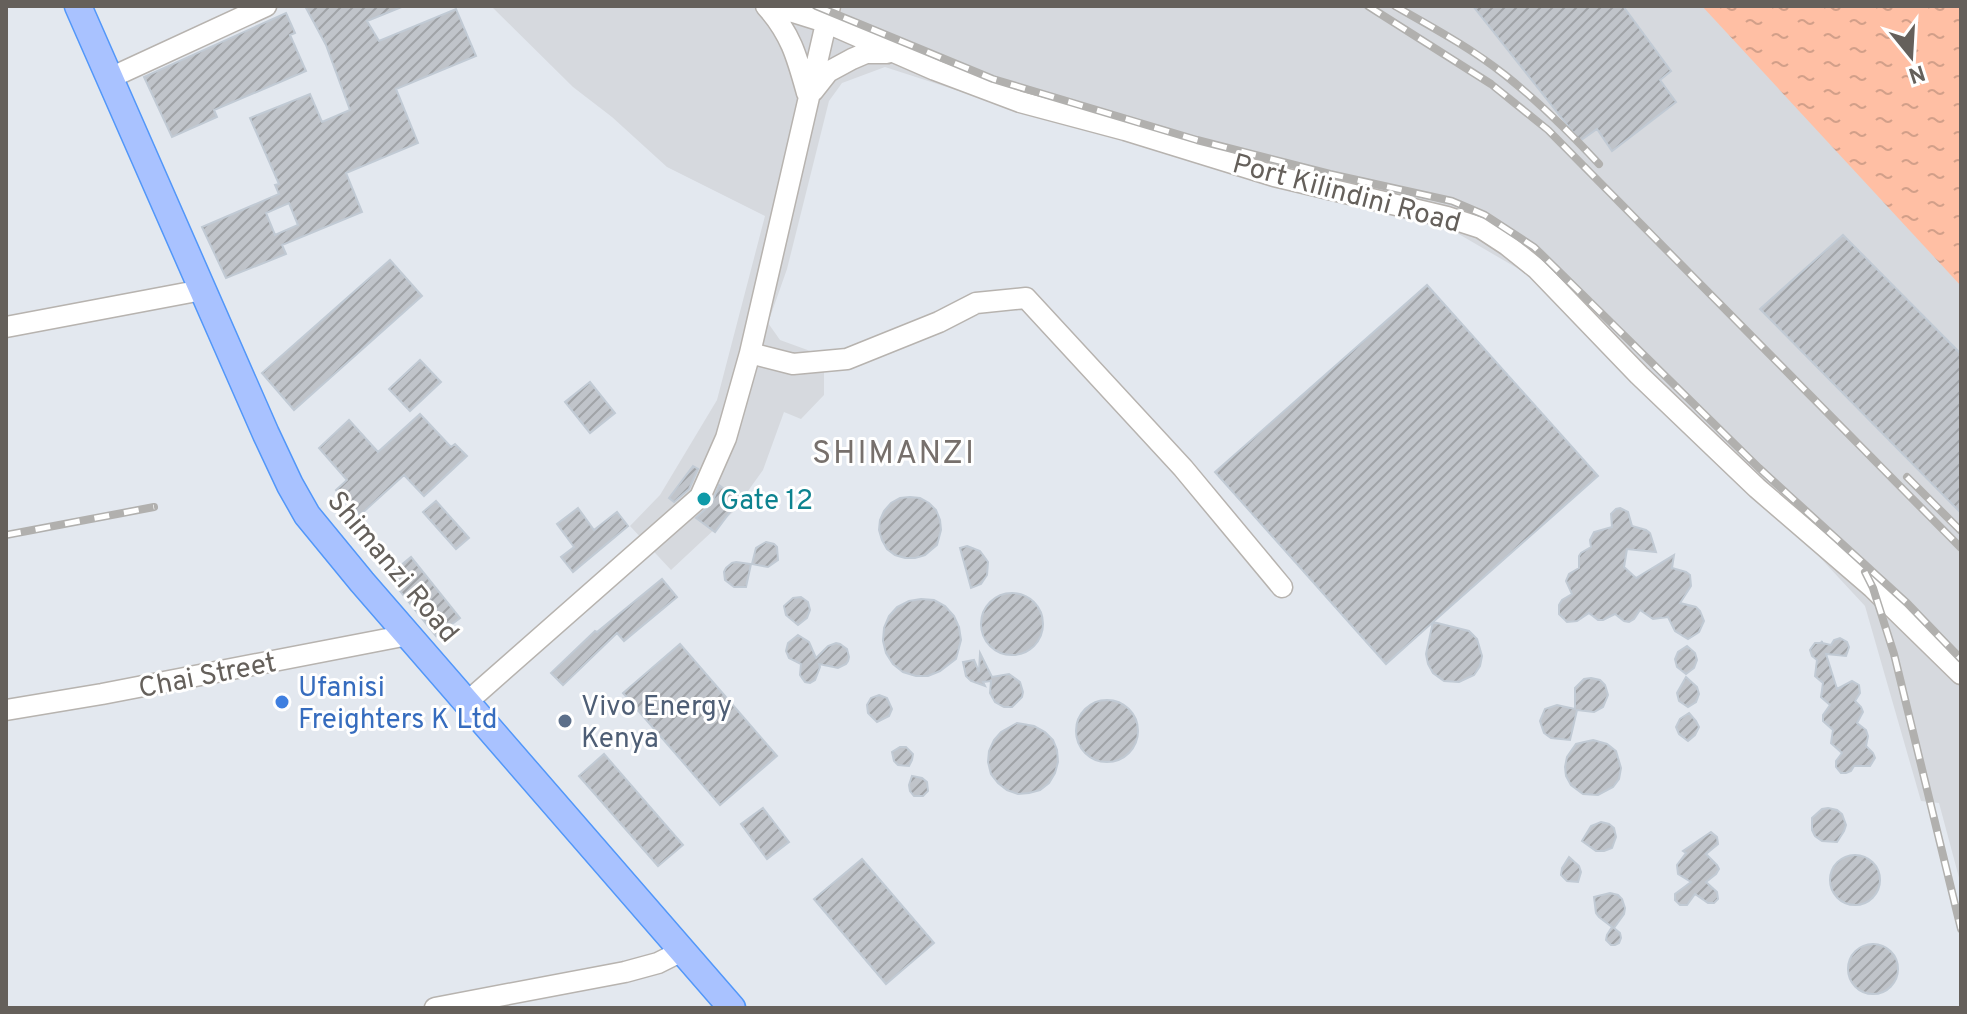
<svg xmlns="http://www.w3.org/2000/svg" width="1967" height="1014" viewBox="0 0 1967 1014" font-family="Overpass,sans-serif">
	<defs>
		<pattern id="water-ripples" width="26" height="14" patternUnits="userSpaceOnUse" patternTransform="scale(2)"><rect width="26" height="14" fill="#ffbfa4"/><path d="M2 4q2-2 4 0t4 0M15 11q2-2 4 0t4 0" fill="none" stroke="#d29f89"/></pattern>
		<pattern id="building-hatch" width="6" height="6" patternUnits="userSpaceOnUse" patternTransform="scale(2)"><rect width="6" height="6" fill="#c0c4ca"/><path d="M-1 1l2-2M0 6l6-6M5 7l2-2" fill="none" stroke="#a0a3a7"/></pattern>
	</defs>
	<rect width="100%" height="100%" fill="#e3e8ef"/>
	<path fill="#d6d9de" d="M 491,6 L 1712,6 L 1961,280 L 1961,885 L 1939,803 L 1921,801 L 1865,606 L 1762,495 L 1546,285 L 1445,226 L 962,92 L 885,67 L 842,83 L 829,101 L 787,269 L 768,323 L 780,340 L 824,356 L 824,395 L 801,419 L 784,412 L 763,470 L 733,512 L 671,570 L 630,526 L 660,495 L 717,400 L 765,216 L 667,167 L 612,117 L 573,87 Z"/>
	<path fill="url(#water-ripples)" d="M 1702,6 L 1961,6 L 1961,286 Z"/>
	<path fill="url(#building-hatch)" stroke="#c1cad4" stroke-width="2" fill-rule="evenodd" d="M 305,6 L 404,6 L 367,21 L 379,41 L 456,9 L 476,56 L 396,89 L 418,143 L 346,173 L 362,212 L 282,245 L 286,254 L 226,278 L 202,227 L 279,194 L 275,185 L 279,184 L 250,118 L 310,94 L 322,122 L 350,110 L 326,45 ZM 289,203 L 298,225 L 275,235 L 266,213 Z
		M 1473,6 L 1623,6 L 1671,71 L 1660,80 L 1676,102 L 1612,151 L 1597,129 L 1580,141 Z
		M 286,13 L 295,33 L 290,35 L 306,71 L 214,110 L 217,117 L 172,137 L 144,77 Z
		M 1843,235 L 1961,354 L 1961,513 L 1760,309 Z
		M 390,260 L 422,296 L 294,410 L 262,373 Z
		M 1427,285 L 1598,476 L 1433,622 L 1469,631 L 1477,639 L 1482,656 L 1480,666 L 1474,675 L 1459,682 L 1444,681 L 1433,673 L 1428,664 L 1426,654 L 1433,622 L 1386,664 L 1215,472 Z
		M 420,360 L 441,382 L 410,411 L 389,389 Z
		M 590,382 L 615,413 L 590,433 L 565,402 Z
		M 420,414 L 451,447 L 455,444 L 467,456 L 424,496 L 404,475 L 360,515 L 336,490 L 347,480 L 319,448 L 349,420 L 378,452 Z
		M 693,466 L 698,469 L 689,489 L 674,502 L 669,498 Z
		M 719,485 L 739,500 L 715,532 L 696,518 L 712,503 Z
		M 910,497 L 920,498 L 929,503 L 936,510 L 940,520 L 941,530 L 937,545 L 925,555 L 915,558 L 905,558 L 895,555 L 887,549 L 882,540 L 879,530 L 880,520 L 884,511 L 891,503 L 900,498 Z
		M 436,501 L 469,538 L 456,549 L 423,512 Z
		M 578,508 L 594,530 L 617,512 L 628,526 L 573,572 L 561,557 L 574,547 L 557,524 Z
		M 1620,508 L 1628,512 L 1632,526 L 1646,530 L 1650,533 L 1656,552 L 1627,549 L 1624,567 L 1636,578 L 1674,555 L 1672,568 L 1686,572 L 1690,575 L 1691,586 L 1680,603 L 1696,607 L 1700,611 L 1704,621 L 1699,632 L 1688,639 L 1675,631 L 1668,617 L 1653,619 L 1640,610 L 1634,619 L 1629,622 L 1624,621 L 1615,614 L 1603,620 L 1598,620 L 1589,613 L 1577,621 L 1567,622 L 1559,614 L 1559,605 L 1562,600 L 1572,594 L 1566,581 L 1569,574 L 1579,568 L 1579,556 L 1581,553 L 1591,547 L 1590,540 L 1594,532 L 1612,527 L 1611,514 L 1616,509 Z
		M 766,542 L 774,544 L 777,547 L 778,560 L 768,567 L 752,564 L 756,548 Z
		M 967,546 L 980,551 L 988,562 L 987,575 L 981,584 L 971,588 L 960,548 Z
		M 411,557 L 460,618 L 436,636 L 388,576 Z
		M 736,562 L 751,564 L 746,587 L 734,587 L 725,580 L 724,572 L 726,568 L 732,563 Z
		M 662,579 L 677,597 L 624,641 L 617,633 L 563,685 L 551,673 L 595,631 L 597,632 Z
		M981 624a31 31 0 1 1 62 0a31 31 0 1 1-62 0Z
		M 801,597 L 808,602 L 810,610 L 807,618 L 798,625 L 786,615 L 784,606 L 793,598 Z
		M 921,599 L 934,600 L 945,606 L 954,616 L 959,627 L 961,640 L 956,659 L 940,671 L 928,676 L 916,676 L 903,672 L 893,664 L 886,653 L 883,641 L 884,628 L 889,616 L 897,607 L 909,601 Z
		M 798,635 L 809,642 L 816,658 L 828,646 L 836,643 L 840,644 L 847,649 L 849,657 L 848,661 L 846,664 L 838,668 L 819,664 L 820,667 L 815,680 L 810,683 L 805,682 L 800,675 L 801,664 L 789,658 L 786,651 L 788,643 Z
		M 1840,638 L 1847,642 L 1849,647 L 1846,656 L 1826,654 L 1837,689 L 1852,681 L 1859,685 L 1860,693 L 1855,701 L 1861,707 L 1863,712 L 1857,723 L 1866,730 L 1868,736 L 1866,746 L 1873,753 L 1875,758 L 1870,766 L 1854,766 L 1851,771 L 1846,773 L 1841,773 L 1836,767 L 1836,761 L 1842,753 L 1831,743 L 1833,730 L 1823,721 L 1823,715 L 1830,705 L 1821,697 L 1823,683 L 1815,676 L 1817,660 L 1812,656 L 1810,650 L 1815,643 L 1821,643 L 1822,641 L 1822,643 L 1831,645 L 1834,640 Z
		M 680,644 L 777,756 L 720,805 L 623,693 Z
		M 1687,646 L 1695,653 L 1697,660 L 1694,668 L 1686,674 L 1677,667 L 1675,659 L 1678,652 Z
		M 980,653 L 992,677 L 1009,674 L 1020,682 L 1023,692 L 1022,697 L 1012,707 L 1004,707 L 995,702 L 990,693 L 991,681 L 983,682 L 985,686 L 971,681 L 966,676 L 963,662 L 974,660 L 979,672 Z
		M 1686,677 L 1697,687 L 1699,694 L 1696,702 L 1688,707 L 1679,701 L 1677,693 Z
		M 1591,678 L 1600,680 L 1605,685 L 1608,695 L 1603,707 L 1594,712 L 1577,710 L 1570,740 L 1551,738 L 1544,733 L 1540,721 L 1545,709 L 1557,705 L 1575,709 L 1575,688 L 1584,679 Z
		M 879,695 L 887,698 L 892,709 L 889,716 L 877,722 L 868,713 L 867,705 L 871,698 Z
		M1076 731a31 31 0 1 1 62 0a31 31 0 1 1-62 0Z
		M 1689,713 L 1696,721 L 1699,727 L 1695,735 L 1688,741 L 1679,734 L 1676,727 L 1680,719 Z
		M 1017,723 L 1034,726 L 1045,732 L 1053,740 L 1057,750 L 1058,762 L 1055,773 L 1049,783 L 1040,790 L 1029,793 L 1018,794 L 1007,790 L 998,783 L 991,774 L 988,762 L 989,751 L 994,740 L 1001,732 Z
		M 1593,740 L 1607,744 L 1616,751 L 1621,768 L 1619,779 L 1613,787 L 1598,795 L 1583,794 L 1571,785 L 1566,776 L 1565,767 L 1567,757 L 1576,744 Z
		M 900,747 L 906,747 L 913,754 L 912,760 L 909,766 L 898,765 L 894,761 L 892,752 Z
		M 604,754 L 683,845 L 658,866 L 579,776 Z
		M 912,776 L 922,778 L 927,782 L 928,791 L 923,796 L 914,796 L 910,791 L 909,785 Z
		M 763,808 L 789,842 L 767,859 L 741,824 Z
		M 1828,808 L 1837,810 L 1842,814 L 1846,825 L 1844,831 L 1837,842 L 1822,841 L 1815,836 L 1812,830 L 1812,818 L 1822,809 Z
		M 1601,822 L 1609,824 L 1614,828 L 1616,837 L 1612,848 L 1604,851 L 1596,851 L 1582,841 L 1591,826 Z
		M 1711,832 L 1717,837 L 1718,844 L 1706,854 L 1717,865 L 1719,869 L 1716,874 L 1706,882 L 1717,892 L 1718,899 L 1714,903 L 1708,903 L 1695,894 L 1687,905 L 1680,905 L 1675,900 L 1675,894 L 1691,882 L 1678,874 L 1677,865 L 1686,853 L 1683,851 Z
		M1830 880a25 25 0 1 1 50 0a25 25 0 1 1-50 0Z
		M 1569,857 L 1579,866 L 1581,872 L 1578,882 L 1567,881 L 1561,875 L 1562,868 Z
		M 862,859 L 934,943 L 886,984 L 814,899 Z
		M 1610,893 L 1618,895 L 1622,899 L 1625,908 L 1624,914 L 1614,928 L 1620,933 L 1621,938 L 1619,943 L 1615,945 L 1611,945 L 1606,940 L 1607,935 L 1612,927 L 1599,917 L 1596,913 L 1594,897 Z
		M1848 969a25 25 0 1 1 50 0a25 25 0 1 1-50 0Z"/>
	<g fill="none" stroke-linecap="round" stroke-linejoin="round">
		<g stroke="#b7b3af" stroke-width="23">
			<path id="minor" d="M 766,6 C 791,34 797,57 807,93
				M 774,6 L 825,22 L 935,70 L 1020,102 L 1125,130 L 1274,176 L 1447,217 L 1481,228 L 1507,245 L 1537,269 L 1639,375 L 1757,488 L 1873,588 L 1961,674
				M 110,78 L 266,6
				M 813,91 L 828,72 L 852,59 L 866,53 L 887,53
				M 6,327 L 202,290
				M 750,353 L 793,364 L 847,359 L 939,322 L 976,303 L 1026,298 L 1183,468 L 1282,587
				M 466,703 L 700,497 L 726,438 L 750,353 L 830,6
				M 6,710 L 102,694 L 408,635
				M 435,1008 L 625,972 L 658,963 L 682,951"/>
		</g>
		<g stroke="#5297f9" stroke-width="29">
			<path id="major" d="M 78,6 L 266,434 L 290,485 L 307,515 L 362,582 L 732,1008"/>
		</g>
		<use href="#minor" stroke="#fff" stroke-width="20"/>
		<use href="#major" stroke="#a9c2ff" stroke-width="26"/>
		<g stroke="#b1b0ae" stroke-width="8">
			<path id="rail" d="M 816,6 L 993,79 L 1197,140 L 1330,174 L 1452,201 L 1485,215 L 1534,247 L 1759,468 L 1907,603 L 1961,659
				M 1368,6 L 1491,84 L 1548,130 L 1961,548
				M 1395,6 C 1432,27 1471,48 1505,75 C 1539,102 1569,132 1599,164
				M 1907,477 L 1961,531
				M 6,535 L 154,507
				M 1865,572 L 1873,588 L 1894,654 L 1961,929"/>
		</g>
		<use href="#rail" stroke="#fff" stroke-width="5" stroke-dasharray="15" stroke-linecap="butt"/>
	</g>
	<circle fill="#0f9aa8" stroke="#fff" stroke-width="3" cx="704" cy="499" r="8"/>
	<circle fill="#3f7fe0" stroke="#fff" stroke-width="3" cx="282" cy="702" r="8"/>
	<circle fill="#5c6f8a" stroke="#fff" stroke-width="3" cx="565" cy="721" r="8"/>
	<g text-anchor="middle" stroke-width="6" stroke-linejoin="round" paint-order="stroke">
		<g font-size="28" fill="#65605b" stroke="#fff">
			<text transform="translate(1347 192) rotate(15)" y="10">Port Kilindini Road</text>
			<text transform="translate(394 566) rotate(50)" y="10">Shimanzi Road</text>
			<text transform="translate(207 674) rotate(-11)" y="10">Chai Street</text>
		</g>
		<g font-size="28" fill="#0d838f" stroke="#fff" text-anchor="start">
			<text x="720" y="509">Gate 12</text>
		</g>
		<g font-size="28" fill="#366cbe" stroke="#fff" text-anchor="start">
			<text x="298" y="696">Ufanisi<tspan x="298" dy="32">Freighters K Ltd</tspan></text>
		</g>
		<g font-size="28" fill="#4e5e75" stroke="#fff" text-anchor="start">
			<text x="581" y="715">Vivo Energy<tspan x="581" dy="32">Kenya</tspan></text>
		</g>
		<g font-size="32" letter-spacing="2" fill="#77706c" stroke="#fff">
			<text x="894" y="463">SHIMANZI</text>
		</g>
	</g>
	<rect width="1967" height="1014" fill="none" stroke="#65605b" stroke-width="16"/>
	<g transform="translate(1911 56) rotate(162)" stroke="#ffffff" stroke-width="6" paint-order="stroke">
	<path d="M0-6L14 30L0 20L-14 30Z" fill="#65605b"/>
	<text y="-12" font-size="22" font-weight="bold" text-anchor="middle" fill="#65605b">N</text>
	</g>
</svg>
